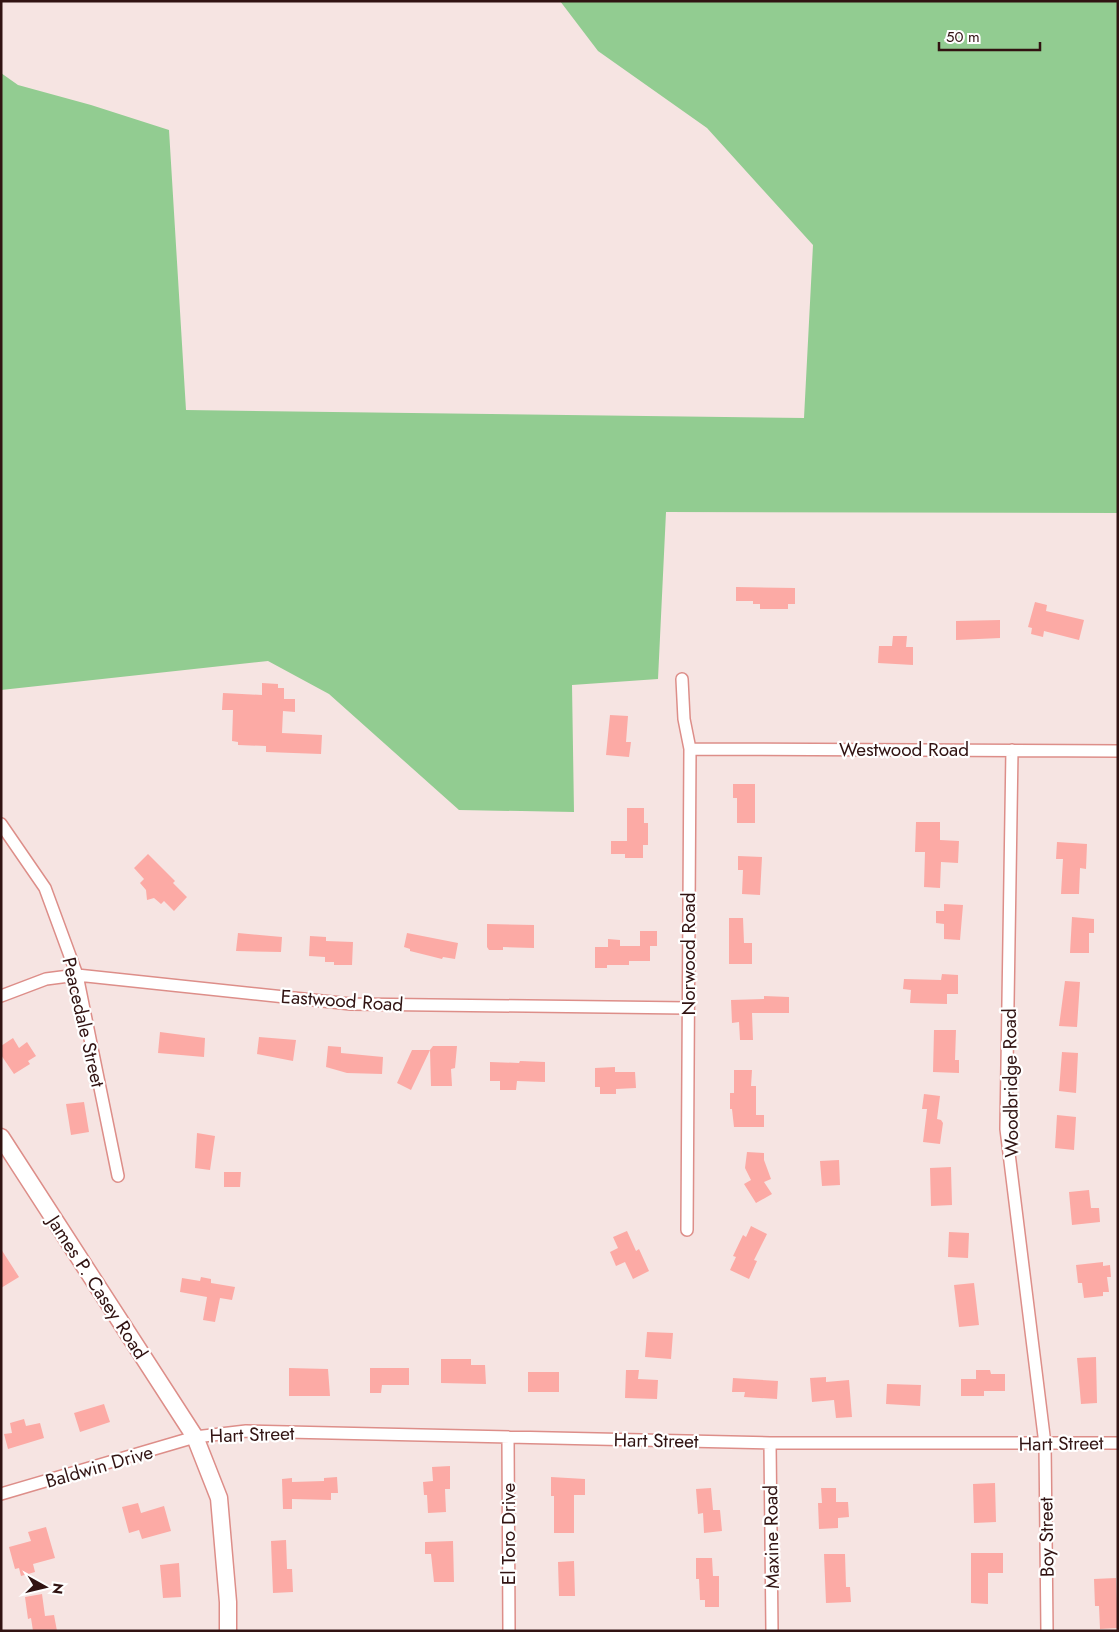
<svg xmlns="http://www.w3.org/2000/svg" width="1119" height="1632" viewBox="0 0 1119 1632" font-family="Jost,sans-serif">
	<rect width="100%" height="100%" fill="#f6e4e2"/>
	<path fill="#92cc91" d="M 560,1 L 1118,1 L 1118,513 L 666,512 L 658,679 L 572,685 L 574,812 L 459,810 L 329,694 L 268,661 L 1,690 L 1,73 L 18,85 L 91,105 L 169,130 L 186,410 L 804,418 L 813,245 L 707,128 L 598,51 Z"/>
	<path fill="#fcaaa5" d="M 736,587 L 795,588 L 795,604 L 788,604 L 788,609 L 760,609 L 760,604 L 753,604 L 753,601 L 736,601 Z
		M 1035,602 L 1047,605 L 1046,611 L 1084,620 L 1079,640 L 1044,631 L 1043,637 L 1031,634 L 1032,628 L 1028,627 Z
		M 1000,620 L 1000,638 L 956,640 L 956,621 Z
		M 893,636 L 907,636 L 906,647 L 913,647 L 913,665 L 878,663 L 879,646 L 892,646 Z
		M 262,683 L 278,684 L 278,688 L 284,688 L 284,699 L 295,699 L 295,712 L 283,711 L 282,733 L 322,735 L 321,754 L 266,752 L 266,746 L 238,745 L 238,742 L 232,741 L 233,710 L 222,710 L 223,693 L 262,695 Z
		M 610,715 L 628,716 L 626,742 L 631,742 L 629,757 L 606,755 Z
		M 733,784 L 755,784 L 755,823 L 737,823 L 737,798 L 733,798 Z
		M 627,808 L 644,808 L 644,823 L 648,823 L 648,845 L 643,845 L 643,858 L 625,858 L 625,854 L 611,854 L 611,841 L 627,841 Z
		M 916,822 L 940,822 L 940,840 L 959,841 L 958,863 L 941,862 L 940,888 L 924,887 L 925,852 L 915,852 Z
		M 1057,842 L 1087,844 L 1086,869 L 1080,868 L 1079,894 L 1061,894 L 1063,859 L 1056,859 Z
		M 148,854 L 175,881 L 173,883 L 187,897 L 174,911 L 164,901 L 161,904 L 154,898 L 147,900 L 146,890 L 140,883 L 144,879 L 134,868 Z
		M 738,856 L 762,857 L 760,895 L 742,894 L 743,870 L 738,870 Z
		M 944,904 L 963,905 L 960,940 L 944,939 L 944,924 L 936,923 L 936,911 L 944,911 Z
		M 1072,917 L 1094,919 L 1094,933 L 1089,933 L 1089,953 L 1070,953 Z
		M 729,918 L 743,918 L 744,943 L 752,943 L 752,964 L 729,964 Z
		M 487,924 L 534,925 L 534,948 L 503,947 L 503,950 L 489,950 L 487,947 Z
		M 640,931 L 657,931 L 657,946 L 650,946 L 650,961 L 629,961 L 629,965 L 607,965 L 607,968 L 595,968 L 595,947 L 608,947 L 608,939 L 620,940 L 620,946 L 640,946 Z
		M 238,933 L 282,937 L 281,952 L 236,951 Z
		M 407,933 L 458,943 L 455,959 L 443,957 L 442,959 L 410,951 L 410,949 L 404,947 Z
		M 310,936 L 326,937 L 326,941 L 353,942 L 352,965 L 334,965 L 334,962 L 325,962 L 325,957 L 309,956 Z
		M 942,974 L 958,975 L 958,994 L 947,994 L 947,1004 L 910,1003 L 911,990 L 903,989 L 904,979 L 941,980 Z
		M 1065,981 L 1080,982 L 1077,1027 L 1059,1026 Z
		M 764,996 L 789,997 L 789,1013 L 752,1013 L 753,1040 L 740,1040 L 739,1022 L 732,1023 L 731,1000 L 764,999 Z
		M 934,1030 L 956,1030 L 955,1060 L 959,1060 L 959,1073 L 933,1072 Z
		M 160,1032 L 205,1038 L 204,1057 L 158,1053 Z
		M 259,1037 L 296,1040 L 293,1061 L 257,1054 Z
		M 13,1038 L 19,1048 L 27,1042 L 36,1056 L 28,1061 L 30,1064 L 14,1074 L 1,1055 L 1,1046 Z
		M 328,1046 L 341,1047 L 341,1053 L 383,1057 L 382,1074 L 347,1073 L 326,1067 Z
		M 433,1046 L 457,1046 L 455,1068 L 451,1069 L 452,1086 L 431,1086 L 430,1050 Z
		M 412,1050 L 430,1050 L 411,1090 L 397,1083 Z
		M 1062,1052 L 1078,1053 L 1076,1093 L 1059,1091 Z
		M 520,1061 L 545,1062 L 545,1082 L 517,1081 L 516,1090 L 500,1090 L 500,1081 L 490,1081 L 490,1062 L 519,1063 Z
		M 615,1067 L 615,1072 L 635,1072 L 636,1088 L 616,1089 L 616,1094 L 600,1094 L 600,1087 L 595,1087 L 595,1068 Z
		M 734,1070 L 752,1070 L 751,1086 L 756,1086 L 756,1115 L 764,1115 L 764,1127 L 734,1127 L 732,1109 L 730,1109 L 730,1093 L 734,1093 Z
		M 924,1094 L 940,1096 L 937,1119 L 941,1120 L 943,1123 L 940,1144 L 923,1142 L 927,1109 L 922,1109 Z
		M 84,1102 L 89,1132 L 71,1135 L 66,1104 Z
		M 1057,1115 L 1076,1117 L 1074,1150 L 1055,1148 Z
		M 197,1133 L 215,1136 L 210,1170 L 195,1168 Z
		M 747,1152 L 764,1153 L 764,1160 L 771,1179 L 764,1182 L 772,1194 L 756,1203 L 744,1184 L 751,1180 L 745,1168 Z
		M 839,1160 L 840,1185 L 822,1186 L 820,1161 Z
		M 951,1167 L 952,1205 L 931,1206 L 930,1168 Z
		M 224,1172 L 241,1172 L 240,1187 L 224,1187 Z
		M 1089,1190 L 1091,1208 L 1099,1208 L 1100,1222 L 1072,1225 L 1069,1192 Z
		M 751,1226 L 767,1234 L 754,1260 L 757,1261 L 749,1279 L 730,1270 L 736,1257 L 733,1256 L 743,1235 L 746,1237 Z
		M 627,1231 L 636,1251 L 639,1249 L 649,1271 L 633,1279 L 625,1262 L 616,1266 L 610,1252 L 618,1248 L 613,1237 Z
		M 949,1232 L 969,1233 L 968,1258 L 948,1257 Z
		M 1,1249 L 19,1277 L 1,1288 Z
		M 1103,1262 L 1103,1266 L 1110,1265 L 1111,1277 L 1107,1277 L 1109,1292 L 1103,1292 L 1103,1296 L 1084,1298 L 1082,1283 L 1078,1283 L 1076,1265 Z
		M 201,1277 L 211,1279 L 211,1283 L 235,1287 L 232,1300 L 220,1298 L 215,1322 L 203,1320 L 207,1297 L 180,1292 L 182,1278 L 200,1281 Z
		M 974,1283 L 979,1325 L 959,1327 L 954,1285 Z
		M 647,1332 L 673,1333 L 671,1359 L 645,1357 Z
		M 1096,1357 L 1097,1403 L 1081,1404 L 1077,1358 Z
		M 441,1359 L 471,1359 L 471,1365 L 485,1365 L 486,1384 L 441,1383 Z
		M 289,1368 L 328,1369 L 330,1396 L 289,1396 Z
		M 370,1368 L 409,1368 L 409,1385 L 382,1385 L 381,1393 L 370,1393 Z
		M 626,1370 L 639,1370 L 638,1379 L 658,1380 L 657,1399 L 625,1398 Z
		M 976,1370 L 990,1370 L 991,1374 L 1005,1374 L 1005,1391 L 984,1391 L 984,1396 L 961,1396 L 961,1379 L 976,1379 Z
		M 528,1372 L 559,1372 L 559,1392 L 528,1392 Z
		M 826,1377 L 826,1382 L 849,1380 L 852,1417 L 836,1418 L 834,1400 L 812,1402 L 810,1378 Z
		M 733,1378 L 778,1381 L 777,1399 L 744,1397 L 745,1392 L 732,1392 Z
		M 887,1384 L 921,1385 L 920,1406 L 886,1404 Z
		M 104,1404 L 110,1422 L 80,1432 L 74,1413 Z
		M 24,1419 L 26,1426 L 40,1423 L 44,1438 L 8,1449 L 4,1434 L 12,1433 L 10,1423 Z
		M 450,1466 L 450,1489 L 445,1489 L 446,1512 L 428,1513 L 427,1495 L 424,1495 L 423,1482 L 433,1481 L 432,1467 Z
		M 337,1477 L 338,1493 L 331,1493 L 331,1500 L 292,1499 L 292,1509 L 283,1509 L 282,1479 L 292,1478 L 292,1482 L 324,1481 L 324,1478 Z
		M 551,1477 L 585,1479 L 585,1495 L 574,1495 L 574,1533 L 554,1533 L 554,1496 L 551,1496 Z
		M 995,1483 L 996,1522 L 974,1523 L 973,1484 Z
		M 711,1488 L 713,1510 L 720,1510 L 722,1531 L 704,1533 L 703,1513 L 698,1514 L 696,1489 Z
		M 821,1488 L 836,1488 L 836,1502 L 848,1502 L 849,1517 L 838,1518 L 838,1528 L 819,1529 L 818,1503 L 822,1503 Z
		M 138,1503 L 141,1513 L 164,1506 L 171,1531 L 142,1539 L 139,1530 L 129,1533 L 122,1507 Z
		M 46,1527 L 55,1558 L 33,1564 L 35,1572 L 21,1576 L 19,1568 L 15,1569 L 9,1547 L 31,1541 L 28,1532 Z
		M 286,1540 L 287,1569 L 292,1569 L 293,1592 L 273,1593 L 271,1541 Z
		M 453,1541 L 454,1582 L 434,1582 L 431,1554 L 425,1554 L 425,1542 Z
		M 971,1553 L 1003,1553 L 1003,1573 L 988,1573 L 988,1604 L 971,1603 Z
		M 824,1554 L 845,1554 L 846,1587 L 850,1587 L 851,1602 L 826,1603 Z
		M 696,1558 L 712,1558 L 713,1576 L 719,1576 L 719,1607 L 705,1607 L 705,1600 L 700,1600 L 699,1579 L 696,1579 Z
		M 574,1561 L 575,1596 L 559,1596 L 558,1562 Z
		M 179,1563 L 181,1597 L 163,1598 L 160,1565 Z
		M 1116,1578 L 1118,1628 L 1100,1629 L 1099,1606 L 1095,1606 L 1094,1579 Z
		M 42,1594 L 45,1616 L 54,1615 L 57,1631 L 33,1631 L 31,1618 L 28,1619 L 25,1597 Z"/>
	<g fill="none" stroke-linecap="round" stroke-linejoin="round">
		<g stroke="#dd8e89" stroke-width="14">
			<path id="minor" d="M 682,679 L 684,719 L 690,749 L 687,1230
				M 690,749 L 1118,751
				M 1012,750 L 1006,1129 L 1045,1444 L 1047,1631
				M 1,824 L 45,888 L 77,975 L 118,1176
				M 1,996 L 46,979 L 77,975 L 351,1004 L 687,1008
				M 508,1437 L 509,1631
				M 770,1443 L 772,1631
				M 1,1494 L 195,1437 L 246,1431 L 770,1443 L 1118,1443"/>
		</g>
		<g stroke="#dd8e89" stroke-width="19">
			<path id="secondary" d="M 1,1137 L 195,1437 L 219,1498 L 228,1602 L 228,1631"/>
		</g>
		<use href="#minor" stroke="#fff" stroke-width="11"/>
		<use href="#secondary" stroke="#fff" stroke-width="16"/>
	</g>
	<g text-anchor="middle" stroke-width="4.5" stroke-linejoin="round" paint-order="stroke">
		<g font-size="19" fill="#311312" stroke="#fff">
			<text x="904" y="756">Westwood Road</text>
			<text transform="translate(688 954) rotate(-90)" y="7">Norwood Road</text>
			<text transform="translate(342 1000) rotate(4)" y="7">Eastwood Road</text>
			<text transform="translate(84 1022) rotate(77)" y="7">Peacedale Street</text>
			<text transform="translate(1010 1083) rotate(-91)" y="7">Woodbridge Road</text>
			<text transform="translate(98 1287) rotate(57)" y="7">James P. Casey Road</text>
			<text transform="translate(252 1434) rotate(-2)" y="7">Hart Street</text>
			<text transform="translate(656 1440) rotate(1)" y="7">Hart Street</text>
			<text transform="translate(1061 1443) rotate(-1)" y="7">Hart Street</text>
			<text transform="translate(99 1466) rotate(-16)" y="7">Baldwin Drive</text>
			<text transform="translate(508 1534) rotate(-90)" y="7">El Toro Drive</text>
			<text transform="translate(771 1537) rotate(-91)" y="7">Maxine Road</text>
			<text transform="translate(1046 1537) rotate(-91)" y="7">Boy Street</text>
		</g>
	</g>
	<rect width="1119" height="1632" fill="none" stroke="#311312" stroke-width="5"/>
	<g transform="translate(45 1587) rotate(98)" stroke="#ffffff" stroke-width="4" paint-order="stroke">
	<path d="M0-4L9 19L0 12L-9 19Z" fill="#311312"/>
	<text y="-8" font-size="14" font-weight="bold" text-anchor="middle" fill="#311312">N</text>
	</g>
	<path d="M939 42v8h101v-8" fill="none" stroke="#311312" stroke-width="2.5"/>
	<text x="946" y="42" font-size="15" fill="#311312" stroke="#ffffff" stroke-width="4" paint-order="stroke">50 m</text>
</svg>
